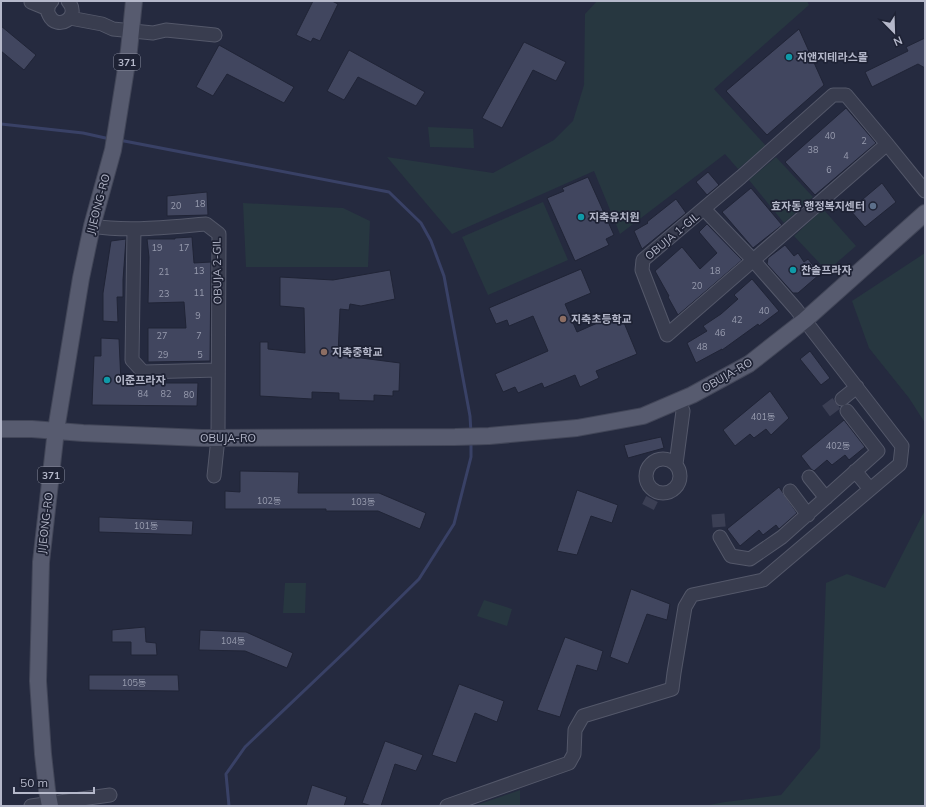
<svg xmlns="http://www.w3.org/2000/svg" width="926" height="807" viewBox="0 0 926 807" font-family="Mulish,'Noto Sans KR',sans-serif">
	<rect width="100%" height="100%" fill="#252a3f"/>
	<path fill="#273740" d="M 597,1 L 807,1 L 809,5 L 714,89 L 766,146 L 738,169 L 725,154 L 620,234 L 594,171 L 452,234 L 387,157 L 493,173 L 554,140 L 573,121 L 584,85 L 585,14 Z
		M 428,127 L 473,129 L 474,148 L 430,147 Z
		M 776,157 L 813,197 L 784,223 L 749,180 Z
		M 543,202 L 568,260 L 488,295 L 462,237 Z
		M 243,203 L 343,208 L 370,221 L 368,267 L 246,267 Z
		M 823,209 L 856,246 L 827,271 L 794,236 Z
		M 925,253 L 925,423 L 909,398 L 869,348 L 852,301 Z
		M 925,510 L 925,806 L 704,806 L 725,802 L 781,795 L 820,748 L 826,583 L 847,574 L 885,588 Z
		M 285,583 L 306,583 L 305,613 L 283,613 Z
		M 484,600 L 512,609 L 507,626 L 477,616 Z
		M 520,790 L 520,806 L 474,806 Z"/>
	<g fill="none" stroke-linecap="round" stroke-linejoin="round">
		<path stroke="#394166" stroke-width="3" d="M 1,124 L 83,133 L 110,139
			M 119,140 L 389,192 L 421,223 L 431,241 L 444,276 L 470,416 L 471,433
			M 229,806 L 226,774 L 245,747 L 349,648 L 419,579 L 454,524 L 471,457 L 471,442"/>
	</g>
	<path fill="#41465f" stroke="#202436" d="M 313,1 L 332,1 L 338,4 L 320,41 L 313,38 L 311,42 L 296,35 Z
		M 1,26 L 36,55 L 24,70 L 1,51 Z
		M 799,29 L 824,85 L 767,135 L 726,91 Z
		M 925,38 L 925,68 L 918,64 L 872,87 L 865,72 L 908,51 L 906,47 Z
		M 524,42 L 566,62 L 556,81 L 533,70 L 502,128 L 482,118 Z
		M 219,45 L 294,87 L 284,103 L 227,74 L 213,96 L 196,87 Z
		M 349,50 L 425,92 L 416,106 L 358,77 L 344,100 L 327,91 Z
		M 846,108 L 876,143 L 815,195 L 785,162 Z
		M 708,172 L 719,185 L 707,195 L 696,182 Z
		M 588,177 L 614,235 L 606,239 L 609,245 L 575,261 L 547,198 L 564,191 L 562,188 Z
		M 882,183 L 896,202 L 865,227 L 850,210 Z
		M 751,188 L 782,225 L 753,248 L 722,212 Z
		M 207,192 L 208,215 L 167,216 L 167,196 Z
		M 676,199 L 686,213 L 642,249 L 634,231 L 648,223 L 647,222 Z
		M 707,224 L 742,260 L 678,315 L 668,297 L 669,296 L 655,271 L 682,247 L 700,269 L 717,253 L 699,232 Z
		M 192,237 L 194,263 L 211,262 L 210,361 L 148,362 L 148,328 L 186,328 L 184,302 L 148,303 L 149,257 L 147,239 L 175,239 L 175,238 Z
		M 126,239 L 123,280 L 123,297 L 117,297 L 118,322 L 103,321 L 103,293 L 111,241 Z
		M 785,245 L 794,256 L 798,253 L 804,262 L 808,259 L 820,274 L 798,293 L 793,293 L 767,264 L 768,258 Z
		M 581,269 L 591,293 L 565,304 L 577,332 L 620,313 L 637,354 L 596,371 L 599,378 L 580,387 L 575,375 L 544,388 L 542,383 L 518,393 L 515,387 L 503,392 L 495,374 L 548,351 L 533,316 L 509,326 L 507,320 L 496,324 L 489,308 Z
		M 390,270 L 395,299 L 361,306 L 350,304 L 349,310 L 340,309 L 338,355 L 400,363 L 399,391 L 393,391 L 393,396 L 374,395 L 374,401 L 339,400 L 339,393 L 312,392 L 312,399 L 260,396 L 260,342 L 268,342 L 268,349 L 305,353 L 304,308 L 280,306 L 280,277 L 333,280 Z
		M 752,279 L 779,311 L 759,326 L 758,324 L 722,350 L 722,349 L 696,363 L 687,343 L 707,331 L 703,326 L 721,314 L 738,299 L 734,295 Z
		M 101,338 L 119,339 L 121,383 L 198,383 L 197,406 L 92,405 L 94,356 L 101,356 Z
		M 810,351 L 830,378 L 821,385 L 800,359 Z
		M 770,391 L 789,418 L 771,435 L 766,429 L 754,438 L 750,434 L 735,446 L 723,430 Z
		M 844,420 L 865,447 L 849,460 L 845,455 L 832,465 L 827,460 L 814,471 L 811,469 L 801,456 Z
		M 661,437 L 664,448 L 628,458 L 624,445 Z
		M 240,471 L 299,472 L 298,493 L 379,493 L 426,513 L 420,529 L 378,511 L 326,511 L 326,509 L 225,509 L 225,491 L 240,492 Z
		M 779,487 L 797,513 L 779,529 L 776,525 L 763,535 L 759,530 L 740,546 L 727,529 Z
		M 577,490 L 618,505 L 612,523 L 591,516 L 577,555 L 557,551 Z
		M 99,517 L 193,521 L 192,535 L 99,532 Z
		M 631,589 L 670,604 L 667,620 L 647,614 L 628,664 L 610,657 Z
		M 145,627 L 146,642 L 156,643 L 157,655 L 131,655 L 131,642 L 112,642 L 112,630 Z
		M 200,630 L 246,632 L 293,653 L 287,668 L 245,651 L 199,650 Z
		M 565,637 L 603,651 L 597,671 L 577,665 L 560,717 L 537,710 Z
		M 89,675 L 178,675 L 179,691 L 89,690 Z
		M 459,684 L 504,701 L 497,722 L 475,713 L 456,763 L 432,755 Z
		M 385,741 L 423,755 L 416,771 L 395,764 L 381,806 L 372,806 L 362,803 Z
		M 312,785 L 347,797 L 344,806 L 306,806 Z"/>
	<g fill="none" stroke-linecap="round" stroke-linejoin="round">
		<path stroke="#3b3f54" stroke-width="13" stroke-dasharray="13 6" stroke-linecap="butt" d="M 826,411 L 842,399
			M 648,507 L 652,499
			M 718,514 L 720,537"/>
		<g stroke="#54586a" stroke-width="15">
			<path id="minor" d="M 52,1 C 48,5 46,10 49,15 C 57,32 82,17 68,1
				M 31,2 L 48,9
				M 70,18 L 102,24 L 113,29 L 153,33 L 166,30 L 215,35
				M 887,144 L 667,335 L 642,270 L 643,260 L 741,177 L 833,95 L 846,95 L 887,144 L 925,191
				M 92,226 C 129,232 168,227 206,224 L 219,234 L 218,438 L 214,476
				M 134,229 L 132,360 L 143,372 L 218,370
				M 842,399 L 857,387
				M646 476a17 17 0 1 1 34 0a17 17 0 1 1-34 0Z
				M 676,464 L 683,411 L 679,401
				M 855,471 L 870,489
				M 809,477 L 826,498
				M 790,491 L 808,515
				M 720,537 L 731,556 L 750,559 L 782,537 L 878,451 L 847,411
				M 31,806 L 110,795
				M 447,806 L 569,763 L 574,754 L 575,730 L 583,716 L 672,689 L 674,673 L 685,607 L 692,595 L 763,580 L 900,464 L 902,446 L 796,309 L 753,260 L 704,209"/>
		</g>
		<g stroke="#424658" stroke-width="18">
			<path id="major" d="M 1,429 L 32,429 L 83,433 L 202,438 L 455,437 L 489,436 L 577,428 L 643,416 L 692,395 L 749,364 L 805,320 L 925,213
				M 50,806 L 47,790 L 43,754 L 38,681 L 41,562 L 56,430 L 81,278 L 92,226 L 113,150 L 129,50 L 134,1"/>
		</g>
		<use href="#minor" stroke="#393d4f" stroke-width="13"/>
		<use href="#major" stroke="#575b6f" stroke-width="16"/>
	</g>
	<g fill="#0f9aa8" stroke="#1e2234" stroke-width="1.5">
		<circle cx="789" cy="57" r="4"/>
		<circle cx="581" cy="217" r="4"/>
		<circle cx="793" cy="270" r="4"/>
		<circle cx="107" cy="380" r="4"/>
	</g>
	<circle fill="#5c6f8a" stroke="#1e2234" stroke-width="1.5" cx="873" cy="206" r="4"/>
	<g fill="#8d6e63" stroke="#1e2234" stroke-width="1.5">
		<circle cx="563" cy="319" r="4"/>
		<circle cx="324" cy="352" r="4"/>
	</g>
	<g text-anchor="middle" stroke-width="3.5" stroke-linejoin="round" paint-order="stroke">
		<g font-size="9" fill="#989caf">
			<text x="830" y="139">40</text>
			<text x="864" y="144">2</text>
			<text x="813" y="153">38</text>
			<text x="846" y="159">4</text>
			<text x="829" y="173">6</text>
			<text x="200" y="207">18</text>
			<text x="176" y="209">20</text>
			<text x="157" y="251">19</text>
			<text x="184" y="251">17</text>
			<text x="199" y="274">13</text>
			<text x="715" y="274">18</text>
			<text x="164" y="275">21</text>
			<text x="697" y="289">20</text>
			<text x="199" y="296">11</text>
			<text x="164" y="297">23</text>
			<text x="764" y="314">40</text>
			<text x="198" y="319">9</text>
			<text x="737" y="323">42</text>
			<text x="720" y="336">46</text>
			<text x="162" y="339">27</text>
			<text x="199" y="339">7</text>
			<text x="702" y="350">48</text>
			<text x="163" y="358">29</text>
			<text x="200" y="358">5</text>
			<text x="143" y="397">84</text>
			<text x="166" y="397">82</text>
			<text x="189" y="398">80</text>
			<text x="763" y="420">401동</text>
			<text x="838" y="449">402동</text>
			<text x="269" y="504">102동</text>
			<text x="363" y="505">103동</text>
			<text x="146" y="529">101동</text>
			<text x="233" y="644">104동</text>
			<text x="134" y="686">105동</text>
		</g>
		<g fill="#1e2234" stroke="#888b9d" stroke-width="1">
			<rect x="114" y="54" width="26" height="16" rx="3"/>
			<rect x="38" y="467" width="26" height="16" rx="3"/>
		</g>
		<g font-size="10" font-weight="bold" fill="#b5b8ca">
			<text x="127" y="66">371</text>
			<text x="51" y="479">371</text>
		</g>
		<g font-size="11" font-weight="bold" fill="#b5b8ca" stroke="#1e2234" text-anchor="start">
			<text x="797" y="61">지앤지테라스몰</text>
			<text x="865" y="210" text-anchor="end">효자동 행정복지센터</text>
			<text x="589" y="221">지축유치원</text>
			<text x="801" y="274">찬솔프라자</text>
			<text x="571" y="323">지축초등학교</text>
			<text x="332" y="356">지축중학교</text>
			<text x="115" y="384">이준프라자</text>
		</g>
		<g font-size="11" fill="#b5b8ca" stroke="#1e2234">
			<text transform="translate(98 204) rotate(-75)" y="4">JIJEONG-RO</text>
			<text transform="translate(672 236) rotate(-40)" y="4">OBUJA 1-GIL</text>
			<text transform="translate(217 271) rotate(-91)" y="4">OBUJA 2-GIL</text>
			<text transform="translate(727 375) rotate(-30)" y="4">OBUJA-RO</text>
			<text x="228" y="442">OBUJA-RO</text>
			<text transform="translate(45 523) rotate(-83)" y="4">JIJEONG-RO</text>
		</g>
	</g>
	<rect width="926" height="807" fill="none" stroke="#b5b8ca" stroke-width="4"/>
	<g transform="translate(894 32) rotate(157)" stroke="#1e2234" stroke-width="3" paint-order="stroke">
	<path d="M0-3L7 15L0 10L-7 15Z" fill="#b5b8ca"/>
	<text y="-6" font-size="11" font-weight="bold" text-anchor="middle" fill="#b5b8ca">N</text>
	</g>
	<path d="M14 787v6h80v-6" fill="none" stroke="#b5b8ca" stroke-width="2"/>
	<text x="20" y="787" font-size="12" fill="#b5b8ca" stroke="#1e2234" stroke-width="3" paint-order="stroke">50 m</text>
</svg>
